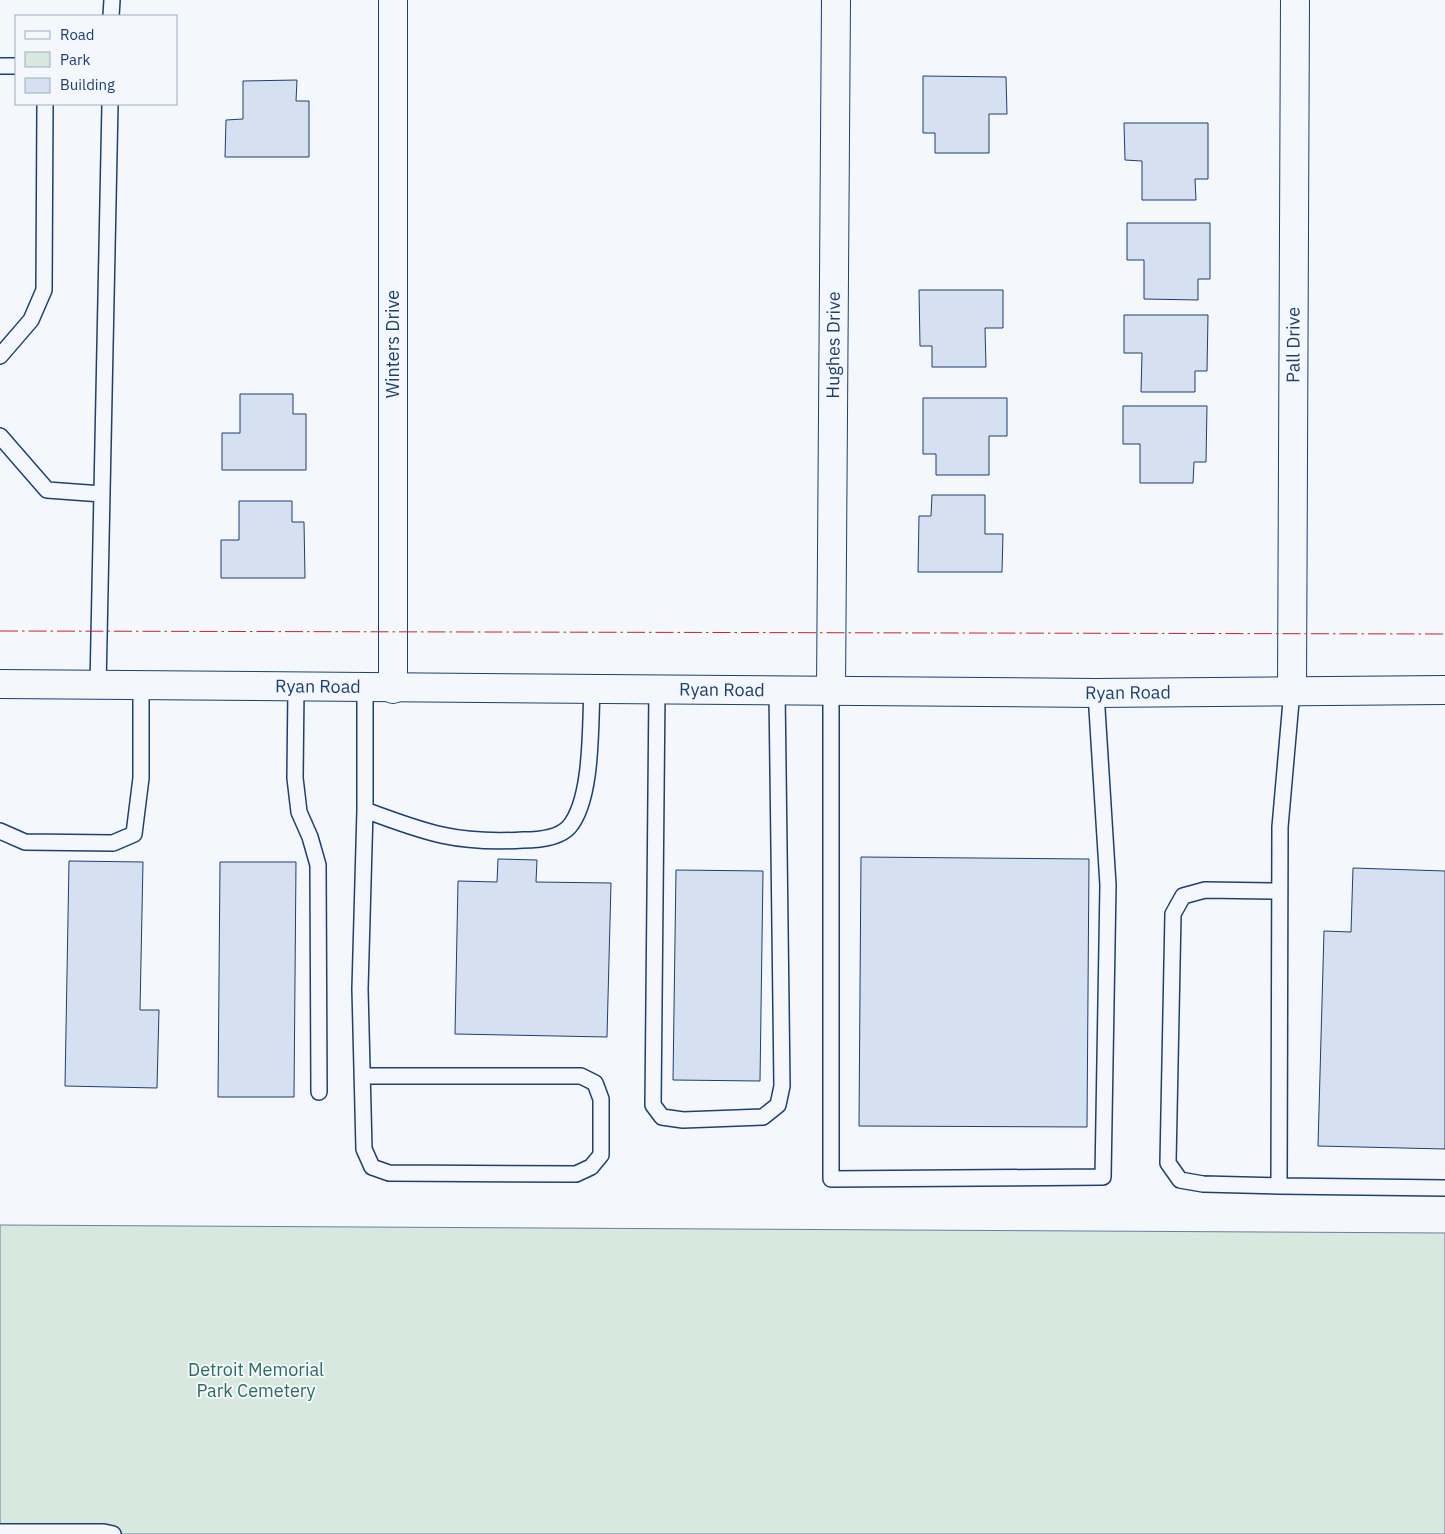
<svg xmlns="http://www.w3.org/2000/svg" width="1445" height="1534" viewBox="0 0 1445 1534" font-family="'IBM Plex Sans',sans-serif">
	<rect width="100%" height="100%" fill="#f4f7fb"/>
	<path fill="#d7e8df" stroke="#687fa3" d="M 0,1225 L 1445,1233 L 1445,1534 L 0,1534 Z"/>
	<path fill="#d5e0f0" stroke="#1d3f73" d="M 923,76 L 1006,77 L 1007,114 L 989,114 L 989,153 L 935,153 L 935,133 L 923,133 Z
		M 297,80 L 296,101 L 309,101 L 309,157 L 225,157 L 226,120 L 243,119 L 243,81 Z
		M 1124,123 L 1208,123 L 1208,179 L 1195,179 L 1196,200 L 1142,200 L 1142,161 L 1125,160 Z
		M 1127,223 L 1210,223 L 1210,279 L 1198,279 L 1198,300 L 1144,299 L 1144,260 L 1127,260 Z
		M 919,290 L 1003,290 L 1003,328 L 985,328 L 986,367 L 932,367 L 932,346 L 920,346 Z
		M 1124,315 L 1208,315 L 1207,371 L 1195,371 L 1195,392 L 1141,392 L 1142,353 L 1124,353 Z
		M 240,394 L 293,394 L 293,414 L 306,414 L 306,470 L 222,470 L 222,433 L 240,433 Z
		M 923,398 L 1007,398 L 1007,436 L 989,436 L 989,475 L 936,475 L 936,454 L 923,454 Z
		M 1123,406 L 1207,406 L 1206,462 L 1194,462 L 1193,483 L 1140,483 L 1140,444 L 1123,444 Z
		M 932,495 L 985,495 L 985,534 L 1003,534 L 1002,572 L 918,572 L 919,516 L 931,516 Z
		M 239,501 L 292,501 L 292,522 L 304,522 L 305,578 L 221,578 L 221,540 L 239,540 Z
		M 861,857 L 1089,859 L 1087,1127 L 859,1126 Z
		M 498,859 L 537,860 L 536,882 L 611,883 L 607,1037 L 455,1034 L 458,881 L 497,882 Z
		M 69,861 L 143,862 L 140,1010 L 159,1010 L 157,1088 L 65,1086 Z
		M 220,862 L 296,862 L 294,1097 L 218,1097 Z
		M 1353,868 L 1445,871 L 1445,1149 L 1318,1146 L 1324,931 L 1351,932 Z
		M 676,870 L 763,871 L 760,1081 L 673,1080 Z"/>
	<g fill="none" stroke-linecap="round" stroke-linejoin="round">
		<g stroke="#1d3f73" stroke-width="18">
			<path id="lane" d="M 111,16 L 112,0
				M 0,66 L 16,66
				M 0,356 L 31,320 L 44,290 L 45,104
				M 0,436 L 47,490 L 102,494
				M 98,686 L 110,104
				M 296,688 L 295,778 L 299,812 L 310,837 L 318,865 L 319,1092
				M 365,688 L 365,810 C 426,833 457,844 523,840 C 537,840 559,838 569,827 C 593,799 590,725 592,690
				M 657,690 L 653,1105 L 662,1117 L 683,1120 L 763,1117 L 778,1105 L 782,1086 L 777,690
				M 1292,690 L 1280,827 L 1279,1186 L 1445,1188
				M 831,691 L 831,1179 L 1103,1177 L 1108,885 L 1096,693
				M 0,831 L 25,842 L 113,843 L 134,834 L 141,778 L 141,686
				M 1279,891 L 1205,890 L 1183,896 L 1173,914 L 1168,1163 L 1180,1180 L 1203,1184 L 1279,1186
				M 362,1076 L 581,1076 L 595,1083 L 601,1099 L 601,1155 L 591,1167 L 576,1174 L 389,1173 L 372,1167 L 364,1149 L 360,989 L 365,810
				M 0,1532 L 104,1532 L 113,1534"/>
		</g>
		<g stroke="#1d3f73" stroke-width="30">
			<g id="street">
				<path d="M 393,689 L 393,0"/>
				<path id="s1" d="M 1292,690 L 1295,0"/>
				<path id="s2" d="M 831,691 L 836,0"/>
			</g>
		</g>
		<g stroke="#1d3f73" stroke-width="30">
			<g id="secondary">
				<path id="s3" d="M 0,684 L 1096,693 L 1445,690"/>
			</g>
		</g>
		<use href="#lane" stroke="#f4f7fb" stroke-width="15"/>
		<use href="#street" stroke="#f4f7fb" stroke-width="28"/>
		<use href="#secondary" stroke="#f4f7fb" stroke-width="28"/>
		<path stroke="#c62828" stroke-width="1" stroke-dasharray="18 4 2.5 4" stroke-linecap="butt" d="M 0,631 L 1445,634"/>
	</g>
	<g text-anchor="middle" stroke-width="4" stroke-linejoin="round" paint-order="stroke">
		<g font-size="18" fill="#1d3f73" stroke="#f4f7fb">
			<text transform="translate(393 344) rotate(-90)" y="6">Winters Drive</text>
			<text dy="6" stroke="none"><textPath href="#s2" startOffset="346">Hughes Drive</textPath></text>
			<text dy="6" stroke="none"><textPath href="#s1" startOffset="345">Pall Drive</textPath></text>
			<text dy="6" stroke="none"><textPath href="#s3" startOffset="318">Ryan Road</textPath></text>
			<text dy="6" stroke="none"><textPath href="#s3" startOffset="722">Ryan Road</textPath></text>
			<text dy="6" stroke="none"><textPath href="#s3" startOffset="1128">Ryan Road</textPath></text>
		</g>
		<g font-size="18" fill="#2c6c60" stroke="#f4f7fb">
			<text x="256" y="1376">Detroit Memorial<tspan x="256" dy="21">Park Cemetery</tspan></text>
		</g>
	</g>
	<rect x="15" y="15" width="162" height="90" fill="#f4f7fb" stroke="#9eadc5"/>
	<rect x="25" y="31" width="25" height="8" fill="#f4f7fb" stroke="#9eadc5"/>
	<text x="60" y="40" font-size="15" fill="#1d3f73">Road</text>
	<rect x="25" y="52" width="25" height="15" fill="#d7e8df" stroke="#9eadc5"/>
	<text x="60" y="65" font-size="15" fill="#1d3f73">Park</text>
	<rect x="25" y="78" width="25" height="15" fill="#d5e0f0" stroke="#9eadc5"/>
	<text x="60" y="90" font-size="15" fill="#1d3f73">Building</text>
</svg>
